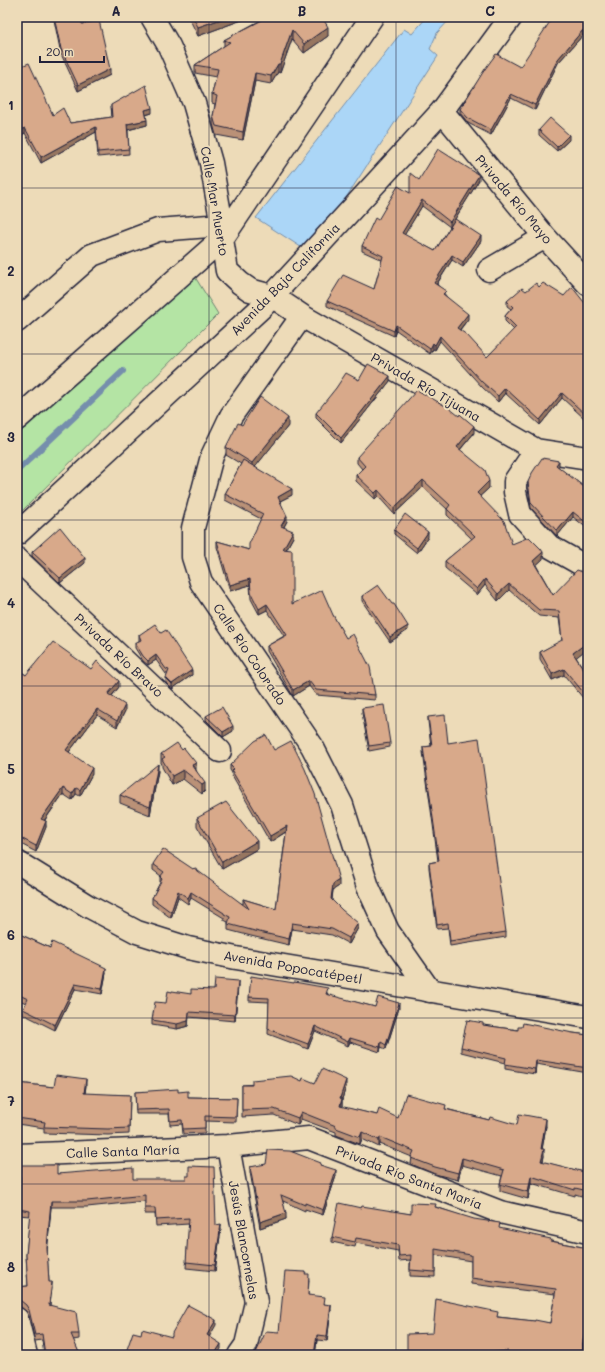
<svg xmlns="http://www.w3.org/2000/svg" width="605" height="1372" viewBox="0 0 605 1372" font-family="Mali,sans-serif">
	<rect width="100%" height="100%" fill="#eddbb8"/>
	<filter id="ink" filterUnits="userSpaceOnUse"><feTurbulence type="fractalNoise" baseFrequency=".025" numOctaves="2"/><feDisplacementMap in="SourceGraphic" scale="8" xChannelSelector="R" yChannelSelector="G"/><feConvolveMatrix kernelMatrix="1 2 1 2 8 2 1 2 1" color-interpolation-filters="sRGB"/></filter>
	<g filter="url(#ink)">
		<path fill="#b4e4a4" stroke="#6b8370" d="M 195,277 L 218,314 L 17,516 L 17,435 Z"/>
		<path fill="#abd6f7" stroke="#748eac" d="M 427,17 L 452,17 L 437,33 L 430,49 L 438,56 L 310,253 L 256,218 L 404,29 L 412,34 Z"/>
		<g fill="none" stroke-linecap="round" stroke-linejoin="round">
			<path stroke="#748eac" stroke-width="6" d="M 17,471 L 123,371"/>
			<g stroke="#22223b" stroke-width="25">
				<path id="minor" d="M 152,17 L 169,46 L 194,103 L 211,163 L 222,225 L 222,239 L 227,271 L 240,283 L 250,290 L 272,296 L 302,316 L 536,450 L 588,458
					M 442,111 L 545,237 L 588,284
					M 489,270 L 545,237
					M 302,316 L 231,416 L 212,456 L 193,528 L 193,557 L 201,582 L 312,746 L 342,805 L 368,887 L 388,931 L 430,991
					M 17,321 L 92,255 L 158,230 L 222,225
					M 536,450 L 515,481 L 515,492 L 520,514 L 549,546 L 588,568
					M 17,559 L 220,751
					M 228,1146 L 256,1302 L 246,1345 L 239,1355
					M 17,1155 L 228,1146 L 309,1138 L 500,1212 L 588,1232
					M 17,1319 L 26,1355"/>
			</g>
			<g stroke="#22223b" stroke-width="25">
				<path id="tertiary" d="M 17,419 L 222,239 L 372,17
					M 17,534 L 262,307 L 442,111 L 511,17"/>
			</g>
			<g stroke="#22223b" stroke-width="25">
				<path id="secondary" d="M 17,862 L 88,906 L 137,932 L 188,948 L 236,958 L 588,1017"/>
			</g>
			<use href="#minor" stroke="#eddbb8" stroke-width="22"/>
			<use href="#tertiary" stroke="#eddbb8" stroke-width="22"/>
			<use href="#secondary" stroke="#eddbb8" stroke-width="22"/>
		</g>
		<path fill="#ba9177" stroke="#22223b" fill-rule="evenodd" d="M 54,17 L 81,17 L 82,24 L 110,75 L 78,91 L 61,54 L 54,20 Z
			M 189,17 L 250,17 L 198,36 L 189,18 Z
			M 257,17 L 322,17 L 328,36 L 304,53 L 292,39 L 280,73 L 278,72 L 271,84 L 255,81 L 243,140 L 216,135 L 213,124 L 213,116 L 215,104 L 212,103 L 212,94 L 216,77 L 195,73 L 195,65 L 224,46 L 224,40 L 259,21 Z
			M 588,17 L 588,41 L 583,35 L 558,63 L 535,110 L 511,98 L 491,135 L 468,123 L 460,113 L 460,109 L 520,67 Z
			M 17,68 L 53,115 L 70,123 L 112,117 L 111,105 L 152,113 L 146,115 L 147,125 L 128,130 L 129,154 L 98,157 L 96,132 L 41,163 L 25,133 L 17,137 Z
			M 539,130 L 569,140 L 557,151 L 539,135 Z
			M 419,180 L 479,180 L 455,219 L 481,241 L 463,267 L 452,260 L 437,284 L 446,296 L 468,319 L 460,330 L 487,357 L 514,330 L 505,321 L 505,316 L 511,309 L 507,306 L 507,301 L 526,291 L 539,287 L 564,296 L 588,307 L 585,419 L 562,398 L 540,425 L 505,393 L 498,402 L 482,387 L 440,341 L 435,350 L 433,349 L 430,354 L 396,330 L 394,336 L 327,306 L 327,301 L 374,289 L 382,260 L 362,251 L 362,246 L 378,220 L 410,193 ZM 422,206 L 450,227 L 435,251 L 404,235 Z
			M 588,207 L 588,232 L 586,232 L 584,208 Z
			M 359,380 L 390,381 L 341,443 L 316,418 L 316,413 Z
			M 242,425 L 288,426 L 255,467 L 292,495 L 280,501 L 287,521 L 284,527 L 293,537 L 286,550 L 292,604 L 333,615 L 375,695 L 375,700 L 316,695 L 309,686 L 293,696 L 267,651 L 267,646 L 284,636 L 267,610 L 259,614 L 251,599 L 250,585 L 230,591 L 217,547 L 217,541 L 249,550 L 261,519 L 225,500 L 225,494 L 241,464 L 226,455 L 226,447 Z
			M 474,433 L 460,450 L 489,488 L 480,496 L 512,544 L 543,559 L 536,565 L 553,595 L 588,574 L 588,648 L 576,657 L 588,676 L 588,704 L 564,675 L 552,680 L 540,659 L 540,652 L 562,641 L 559,618 L 539,616 L 509,590 L 498,601 L 485,585 L 477,595 L 445,568 L 445,561 L 472,539 L 447,515 L 447,509 L 423,487 L 394,514 L 378,496 L 375,499 L 356,481 L 356,475 L 362,469 L 357,463 L 357,457 Z
			M 559,466 L 558,467 L 588,490 L 588,529 L 573,517 L 557,536 L 531,508 L 528,488 L 528,482 Z
			M 394,530 L 428,537 L 417,553 L 394,534 Z
			M 32,552 L 85,563 L 60,583 L 32,556 Z
			M 362,596 L 408,630 L 390,642 L 362,601 Z
			M 161,633 L 192,675 L 172,689 L 166,683 L 166,678 L 168,674 L 166,674 L 156,660 L 148,665 L 143,661 L 135,648 L 135,643 L 139,641 L 139,635 Z
			M 17,669 L 26,675 L 91,669 L 119,687 L 112,696 L 125,711 L 117,727 L 97,715 L 69,752 L 92,774 L 80,796 L 76,794 L 72,800 L 63,794 L 45,820 L 46,827 L 36,852 L 17,842 Z
			M 362,708 L 390,743 L 390,747 L 369,751 L 362,713 Z
			M 206,716 L 233,731 L 223,737 L 206,720 Z
			M 428,717 L 448,743 L 506,932 L 506,937 L 450,946 L 448,928 L 437,929 L 429,868 L 429,863 L 438,861 L 423,752 L 423,747 L 431,746 L 428,721 Z
			M 161,754 L 196,770 L 205,791 L 202,794 L 183,779 L 172,785 L 162,767 L 162,764 L 161,763 Z
			M 230,765 L 339,886 L 333,890 L 332,900 L 358,928 L 349,944 L 332,935 L 292,929 L 289,945 L 251,936 L 228,930 L 228,922 L 224,920 L 224,918 L 191,898 L 188,904 L 178,897 L 171,918 L 152,904 L 152,898 L 160,883 L 160,877 L 161,876 L 153,870 L 153,864 L 243,904 L 243,899 L 276,909 L 286,832 L 270,842 L 232,776 L 232,773 L 230,770 Z
			M 158,771 L 150,815 L 120,803 L 120,795 Z
			M 197,818 L 257,849 L 222,869 L 197,826 Z
			M 17,933 L 106,973 L 102,994 L 75,989 L 55,1030 L 23,1014 L 23,1009 L 26,1003 L 17,999 Z
			M 238,986 L 235,1021 L 189,1017 L 188,1026 L 177,1029 L 152,1025 L 152,1020 L 166,1003 L 191,994 Z
			M 328,993 L 327,995 L 375,1007 L 399,1008 L 386,1049 L 381,1047 L 380,1052 L 350,1042 L 348,1046 L 315,1031 L 308,1049 L 268,1034 L 269,1002 L 249,1001 L 249,997 Z
			M 483,1025 L 518,1030 L 573,1033 L 588,1035 L 588,1073 L 536,1064 L 535,1074 L 505,1069 L 505,1063 L 461,1052 L 461,1047 Z
			M 302,1081 L 315,1083 L 346,1087 L 342,1099 L 342,1107 L 377,1115 L 398,1118 L 446,1109 L 489,1120 L 517,1125 L 546,1126 L 542,1149 L 544,1156 L 543,1162 L 588,1173 L 588,1198 L 575,1194 L 575,1196 L 531,1183 L 528,1199 L 500,1191 L 500,1184 L 502,1176 L 462,1165 L 458,1180 L 435,1174 L 411,1164 L 412,1157 L 380,1144 L 379,1147 L 362,1139 L 360,1144 L 336,1135 L 336,1132 L 301,1119 L 298,1125 L 274,1115 L 242,1117 L 242,1085 Z
			M 17,1083 L 54,1087 L 86,1085 L 85,1094 L 130,1095 L 129,1134 L 108,1135 L 44,1133 L 44,1128 L 17,1124 Z
			M 135,1092 L 178,1092 L 188,1097 L 237,1098 L 236,1122 L 205,1121 L 205,1133 L 183,1134 L 182,1124 L 170,1125 L 169,1114 L 136,1114 Z
			M 321,1165 L 336,1176 L 323,1215 L 305,1209 L 305,1211 L 283,1201 L 286,1219 L 260,1228 L 250,1172 L 250,1167 Z
			M 57,1174 L 133,1179 L 216,1225 L 221,1229 L 215,1271 L 186,1268 L 189,1224 L 156,1226 L 155,1214 L 145,1214 L 145,1201 L 87,1207 L 51,1207 L 47,1252 L 49,1282 L 52,1288 L 50,1305 L 79,1334 L 79,1339 L 73,1340 L 80,1355 L 44,1355 L 42,1340 L 35,1341 L 29,1316 L 26,1311 L 21,1307 L 17,1307 L 17,1287 L 28,1286 L 26,1255 L 30,1216 L 18,1215 L 18,1209 Z
			M 436,1207 L 500,1229 L 551,1241 L 588,1248 L 588,1330 L 586,1329 L 583,1350 L 584,1355 L 407,1355 L 433,1333 L 498,1317 L 550,1323 L 555,1294 L 471,1284 L 471,1261 L 435,1255 L 435,1277 L 410,1276 L 410,1260 L 399,1261 L 398,1251 L 356,1243 L 355,1247 L 332,1242 L 332,1237 L 361,1208 L 411,1214 Z
			M 306,1274 L 309,1280 L 308,1295 L 325,1304 L 331,1310 L 327,1341 L 317,1340 L 315,1355 L 255,1355 L 279,1332 Z"/>
		<path fill="#977661" stroke="#22223b" d="M 227,17 L 250,17 L 198,36 L 198,27 Z
			M 328,27 L 328,36 L 304,53 L 304,44 Z
			M 292,30 L 292,39 L 280,73 L 280,64 Z
			M 583,30 L 583,35 L 558,63 L 535,110 L 535,105 L 558,59 Z
			M 278,64 L 278,72 L 271,84 L 271,76 Z
			M 110,69 L 110,75 L 78,91 L 78,85 Z
			M 255,73 L 255,81 L 243,140 L 243,132 Z
			M 511,94 L 511,98 L 491,135 L 491,130 Z
			M 152,108 L 152,113 L 145,115 L 145,110 Z
			M 147,120 L 147,125 L 127,130 L 127,124 Z
			M 96,127 L 96,132 L 41,163 L 41,157 Z
			M 25,128 L 25,133 L 17,137 L 17,132 Z
			M 569,135 L 569,140 L 557,151 L 557,147 Z
			M 479,175 L 479,180 L 450,227 L 450,222 Z
			M 422,200 L 422,206 L 402,239 L 402,233 Z
			M 481,236 L 481,241 L 463,267 L 463,262 Z
			M 452,255 L 452,260 L 434,288 L 434,283 Z
			M 468,314 L 468,319 L 457,333 L 457,328 Z
			M 396,325 L 396,330 L 394,336 L 394,331 Z
			M 440,336 L 440,341 L 435,350 L 435,345 Z
			M 433,343 L 433,349 L 430,354 L 430,349 Z
			M 390,376 L 390,381 L 341,443 L 341,438 Z
			M 505,388 L 505,393 L 498,402 L 498,396 Z
			M 562,393 L 562,398 L 540,425 L 540,420 Z
			M 588,411 L 588,416 L 585,419 L 585,414 Z
			M 288,418 L 288,426 L 252,471 L 252,463 Z
			M 474,426 L 474,433 L 457,453 L 457,447 Z
			M 559,461 L 559,466 L 556,471 L 556,465 Z
			M 423,480 L 423,487 L 394,514 L 394,508 Z
			M 489,481 L 489,488 L 477,499 L 477,493 Z
			M 292,489 L 292,495 L 278,502 L 278,497 Z
			M 378,490 L 378,496 L 375,499 L 375,493 Z
			M 573,512 L 573,517 L 557,536 L 557,531 Z
			M 287,516 L 287,521 L 281,532 L 281,526 Z
			M 293,531 L 293,537 L 283,555 L 283,549 Z
			M 428,532 L 428,537 L 417,553 L 417,548 Z
			M 543,552 L 543,559 L 533,568 L 533,561 Z
			M 85,558 L 85,563 L 60,583 L 60,578 Z
			M 250,579 L 250,585 L 230,591 L 230,585 Z
			M 485,579 L 485,585 L 477,595 L 477,589 Z
			M 509,584 L 509,590 L 498,601 L 498,594 Z
			M 267,604 L 267,610 L 259,614 L 259,609 Z
			M 408,626 L 408,630 L 390,642 L 390,637 Z
			M 588,642 L 588,648 L 573,660 L 573,653 Z
			M 156,655 L 156,660 L 148,665 L 148,661 Z
			M 564,669 L 564,675 L 552,680 L 552,674 Z
			M 192,670 L 192,675 L 172,689 L 172,684 Z
			M 119,681 L 119,687 L 108,700 L 108,694 Z
			M 309,681 L 309,686 L 293,696 L 293,690 Z
			M 125,705 L 125,711 L 117,727 L 117,721 Z
			M 97,709 L 97,715 L 66,756 L 66,750 Z
			M 233,726 L 233,731 L 223,737 L 223,732 Z
			M 196,763 L 196,771 L 192,765 Z
			M 158,764 L 158,771 L 150,815 L 150,807 Z
			M 92,768 L 92,774 L 80,796 L 80,790 Z
			M 183,770 L 183,779 L 172,785 L 172,776 Z
			M 205,783 L 205,791 L 202,794 L 202,785 Z
			M 63,788 L 63,794 L 41,825 L 41,819 Z
			M 76,788 L 76,794 L 72,800 L 72,794 Z
			M 46,821 L 46,827 L 36,852 L 36,846 Z
			M 287,826 L 287,831 L 270,842 L 270,836 Z
			M 257,841 L 257,849 L 222,869 L 222,862 Z
			M 339,880 L 339,886 L 333,890 L 331,905 L 331,899 L 333,884 Z
			M 178,891 L 178,897 L 171,918 L 171,912 Z
			M 191,892 L 191,898 L 188,904 L 188,898 Z
			M 292,923 L 292,929 L 289,945 L 289,939 Z
			M 358,923 L 358,928 L 349,944 L 349,938 Z
			M 106,968 L 106,973 L 102,994 L 102,989 Z
			M 238,981 L 238,986 L 235,1021 L 235,1015 Z
			M 75,984 L 75,989 L 55,1030 L 55,1025 Z
			M 399,1003 L 399,1008 L 386,1049 L 386,1045 Z
			M 189,1012 L 188,1026 L 177,1029 L 177,1024 Z
			M 315,1026 L 315,1031 L 308,1049 L 308,1044 Z
			M 350,1038 L 350,1042 L 348,1046 L 348,1042 Z
			M 381,1042 L 381,1047 L 380,1052 L 380,1047 Z
			M 536,1060 L 536,1064 L 535,1074 L 535,1069 Z
			M 86,1079 L 86,1085 L 84,1100 L 84,1093 Z
			M 346,1080 L 346,1087 L 340,1105 L 340,1098 Z
			M 342,1099 L 342,1106 L 340,1113 L 340,1106 Z
			M 301,1112 L 301,1119 L 298,1125 L 298,1118 Z
			M 546,1119 L 546,1126 L 541,1156 L 541,1149 Z
			M 362,1132 L 362,1139 L 360,1144 L 360,1137 Z
			M 380,1137 L 380,1144 L 379,1147 L 379,1140 Z
			M 544,1149 L 544,1156 L 541,1168 L 541,1161 Z
			M 462,1158 L 462,1165 L 458,1180 L 458,1173 Z
			M 336,1170 L 336,1176 L 323,1215 L 323,1210 Z
			M 531,1176 L 531,1183 L 528,1199 L 528,1192 Z
			M 51,1201 L 51,1207 L 47,1254 L 47,1248 Z
			M 286,1213 L 286,1219 L 260,1228 L 260,1222 Z
			M 221,1224 L 221,1229 L 215,1271 L 215,1265 Z
			M 52,1282 L 52,1288 L 49,1311 L 49,1305 Z
			M 331,1305 L 331,1310 L 327,1341 L 327,1336 Z
			M 216,1320 L 216,1325 L 207,1341 L 207,1335 Z
			M 586,1324 L 586,1329 L 582,1353 L 582,1347 Z
			M 317,1335 L 317,1340 L 315,1355 L 314,1355 Z
			M 221,1344 L 221,1349 L 217,1355 L 214,1355 Z"/>
		<path fill="#d8a98a" stroke="#22223b" d="M 54,17 L 81,17 L 82,24 L 99,20 L 110,69 L 78,85 L 61,49 Z
			M 193,17 L 227,17 L 198,27 Z
			M 261,17 L 322,17 L 328,27 L 304,44 L 292,30 L 280,64 L 278,64 L 271,76 L 255,73 L 243,132 L 216,126 L 213,116 L 217,96 L 212,94 L 218,69 L 195,65 L 230,42 L 224,40 L 262,20 Z
			M 553,17 L 588,17 L 588,36 L 583,30 L 558,59 L 535,105 L 511,94 L 491,130 L 468,118 L 460,109 L 485,69 L 496,54 L 520,67 Z
			M 29,63 L 53,115 L 63,108 L 70,123 L 112,117 L 111,105 L 146,85 L 152,108 L 145,110 L 147,120 L 127,124 L 129,149 L 98,152 L 96,127 L 41,157 L 25,128 L 17,132 L 17,68 Z
			M 550,118 L 569,135 L 557,147 L 539,130 Z
			M 438,149 L 479,175 L 450,222 L 422,200 L 402,233 L 435,251 L 455,219 L 481,236 L 463,262 L 452,255 L 434,283 L 446,291 L 443,294 L 468,314 L 457,328 L 467,335 L 487,357 L 516,327 L 505,316 L 513,307 L 507,301 L 522,288 L 526,291 L 536,283 L 539,287 L 543,283 L 564,296 L 572,287 L 588,307 L 588,317 L 586,319 L 588,320 L 588,411 L 585,414 L 562,393 L 540,420 L 505,388 L 498,396 L 482,382 L 440,336 L 435,345 L 433,343 L 430,349 L 396,325 L 394,331 L 327,301 L 343,275 L 374,289 L 383,256 L 362,246 L 375,218 L 378,220 L 398,186 L 410,193 L 410,173 L 419,180 Z
			M 588,207 L 588,228 L 586,228 L 584,208 Z
			M 368,364 L 390,376 L 341,438 L 316,413 L 336,388 L 346,373 L 359,380 Z
			M 417,390 L 449,408 L 459,416 L 460,414 L 462,416 L 474,426 L 457,447 L 485,470 L 489,481 L 477,493 L 504,521 L 512,544 L 529,537 L 541,549 L 543,552 L 533,561 L 553,595 L 577,570 L 588,574 L 588,642 L 573,653 L 588,676 L 588,698 L 564,669 L 552,674 L 540,652 L 562,640 L 559,611 L 539,610 L 509,584 L 498,594 L 485,579 L 477,589 L 445,561 L 475,536 L 447,509 L 450,505 L 423,480 L 394,508 L 378,490 L 375,493 L 356,475 L 365,466 L 357,457 Z
			M 260,397 L 288,418 L 252,463 L 226,447 L 238,423 L 242,425 Z
			M 542,458 L 559,461 L 556,465 L 588,490 L 588,524 L 573,512 L 557,531 L 531,503 L 528,482 L 532,473 Z
			M 243,460 L 292,489 L 278,497 L 287,516 L 281,526 L 293,531 L 283,549 L 292,550 L 292,604 L 322,590 L 333,615 L 346,638 L 353,634 L 370,667 L 375,695 L 316,690 L 309,681 L 293,690 L 267,646 L 287,635 L 267,604 L 259,609 L 251,593 L 250,579 L 230,585 L 217,541 L 249,550 L 249,544 L 263,514 L 225,494 Z
			M 405,514 L 428,532 L 417,548 L 394,530 Z
			M 60,527 L 85,558 L 60,578 L 32,552 Z
			M 378,585 L 392,604 L 394,604 L 408,626 L 390,637 L 362,596 Z
			M 155,624 L 161,633 L 166,630 L 192,670 L 172,684 L 166,678 L 169,670 L 166,669 L 156,655 L 148,661 L 143,656 L 135,643 L 141,640 L 139,635 Z
			M 53,642 L 91,669 L 97,661 L 119,681 L 108,694 L 125,705 L 117,721 L 97,709 L 66,750 L 92,768 L 80,790 L 76,788 L 72,794 L 63,788 L 41,819 L 46,821 L 36,846 L 17,836 L 17,669 L 26,675 Z
			M 384,705 L 390,743 L 369,746 L 362,708 Z
			M 222,707 L 233,726 L 223,732 L 206,716 Z
			M 445,715 L 448,743 L 479,738 L 506,932 L 450,941 L 448,923 L 437,925 L 429,863 L 439,861 L 423,747 L 432,746 L 428,717 Z
			M 266,735 L 274,750 L 291,741 L 305,769 L 315,794 L 339,880 L 333,884 L 331,899 L 342,910 L 358,923 L 349,938 L 332,929 L 292,923 L 289,939 L 251,930 L 228,924 L 230,917 L 224,914 L 224,913 L 191,892 L 188,898 L 178,891 L 171,912 L 152,898 L 162,879 L 160,877 L 164,872 L 153,864 L 163,849 L 193,869 L 194,868 L 249,909 L 243,899 L 276,909 L 287,826 L 270,836 L 232,771 L 234,769 L 230,765 L 255,741 Z
			M 177,743 L 182,750 L 184,748 L 196,763 L 192,765 L 205,783 L 202,785 L 183,770 L 172,776 L 162,759 L 165,757 L 161,754 Z
			M 158,764 L 150,807 L 120,795 Z
			M 226,802 L 257,841 L 222,862 L 197,818 Z
			M 17,933 L 50,948 L 52,942 L 106,968 L 102,989 L 75,984 L 55,1025 L 23,1009 L 28,999 L 17,994 Z
			M 251,976 L 294,983 L 294,982 L 328,988 L 326,994 L 375,1007 L 378,997 L 399,1003 L 386,1045 L 381,1042 L 380,1047 L 350,1038 L 348,1042 L 315,1026 L 308,1044 L 268,1029 L 269,998 L 249,997 Z
			M 215,979 L 238,981 L 235,1015 L 189,1012 L 188,1021 L 177,1024 L 152,1020 L 155,1002 L 166,1003 L 168,991 L 172,992 L 172,991 L 191,994 L 191,989 L 214,990 Z
			M 467,1020 L 483,1023 L 483,1025 L 518,1030 L 518,1027 L 522,1027 L 523,1023 L 573,1033 L 588,1035 L 588,1068 L 536,1060 L 535,1069 L 505,1064 L 506,1058 L 461,1047 Z
			M 322,1069 L 346,1080 L 340,1098 L 342,1099 L 340,1106 L 377,1115 L 379,1109 L 398,1118 L 406,1094 L 446,1105 L 445,1109 L 489,1120 L 490,1117 L 517,1125 L 519,1114 L 546,1119 L 541,1149 L 544,1149 L 541,1161 L 588,1173 L 588,1191 L 575,1188 L 575,1190 L 531,1176 L 528,1192 L 500,1184 L 504,1170 L 462,1158 L 458,1173 L 435,1167 L 411,1158 L 414,1151 L 380,1137 L 379,1140 L 362,1132 L 360,1137 L 336,1128 L 336,1126 L 301,1112 L 298,1118 L 274,1109 L 242,1110 L 242,1085 L 252,1085 L 252,1080 L 291,1076 L 302,1081 L 303,1078 L 315,1083 Z
			M 56,1075 L 86,1079 L 84,1093 L 130,1095 L 129,1128 L 108,1129 L 44,1127 L 45,1122 L 17,1118 L 17,1083 L 54,1087 Z
			M 178,1089 L 178,1092 L 188,1091 L 188,1097 L 237,1098 L 236,1117 L 205,1116 L 205,1128 L 183,1129 L 182,1120 L 170,1121 L 169,1109 L 136,1110 L 135,1092 Z
			M 268,1150 L 290,1151 L 321,1163 L 320,1165 L 336,1170 L 323,1210 L 305,1203 L 305,1205 L 281,1195 L 286,1213 L 260,1222 L 250,1167 L 266,1164 Z
			M 21,1165 L 57,1165 L 57,1174 L 133,1168 L 133,1179 L 186,1179 L 186,1176 L 189,1176 L 189,1166 L 214,1167 L 216,1225 L 221,1224 L 215,1265 L 186,1262 L 189,1218 L 156,1220 L 155,1208 L 145,1208 L 145,1195 L 87,1201 L 51,1201 L 47,1248 L 49,1282 L 52,1282 L 49,1305 L 76,1312 L 79,1334 L 71,1334 L 80,1355 L 45,1355 L 42,1334 L 35,1335 L 29,1310 L 26,1305 L 21,1301 L 17,1301 L 17,1287 L 28,1286 L 26,1255 L 30,1211 L 18,1209 Z
			M 339,1203 L 361,1208 L 362,1206 L 411,1214 L 411,1203 L 436,1204 L 435,1207 L 474,1219 L 500,1223 L 499,1228 L 551,1239 L 550,1241 L 588,1248 L 588,1325 L 586,1324 L 582,1347 L 584,1355 L 508,1355 L 508,1351 L 466,1355 L 407,1355 L 407,1334 L 433,1333 L 436,1299 L 498,1312 L 497,1317 L 535,1321 L 535,1320 L 550,1323 L 556,1289 L 471,1278 L 471,1255 L 435,1249 L 435,1272 L 410,1270 L 411,1255 L 399,1256 L 398,1245 L 356,1238 L 355,1242 L 332,1237 Z
			M 285,1271 L 306,1272 L 305,1274 L 309,1274 L 308,1295 L 325,1297 L 324,1304 L 331,1305 L 327,1336 L 317,1335 L 314,1355 L 255,1355 L 266,1331 L 279,1332 Z
			M 188,1305 L 216,1320 L 207,1335 L 221,1344 L 214,1355 L 162,1355 L 161,1354 L 160,1355 L 125,1355 L 133,1332 L 141,1334 L 142,1329 L 172,1337 L 172,1333 Z"/>
	</g>
	<path fill="none" stroke="#22223b" stroke-width="1" stroke-opacity="0.55" d="M 209,17 L 209,1355M 396,17 L 396,1355M 17,188 L 588,188M 17,354 L 588,354M 17,520 L 588,520M 17,686 L 588,686M 17,852 L 588,852M 17,1018 L 588,1018M 17,1184 L 588,1184"/>
	<g text-anchor="middle" stroke-width="4" stroke-linejoin="round" paint-order="stroke">
		<g font-size="13" fill="#22223b" stroke="#eddbb8">
			<text transform="translate(514 199) rotate(50)" y="5">Privada Río Mayo</text>
			<text transform="translate(215 201) rotate(80)" y="5">Calle Mar Muerto</text>
			<text transform="translate(285 279) rotate(-46)" y="5">Avenida Baja California</text>
			<text transform="translate(426 387) rotate(30)" y="5">Privada Río Tijuana</text>
			<text transform="translate(250 654) rotate(56)" y="5">Calle Río Colorado</text>
			<text transform="translate(119 655) rotate(43)" y="5">Privada Río Bravo</text>
			<text transform="translate(293 967) rotate(10)" y="5">Avenida Popocatépetl</text>
			<text transform="translate(123 1151) rotate(-2)" y="5">Calle Santa María</text>
			<text transform="translate(409 1177) rotate(21)" y="5">Privada Río Santa María</text>
			<text transform="translate(244 1240) rotate(80)" y="5">Jesús Blancornelas</text>
		</g>
	</g>
	<rect width="605" height="1372" fill="none" stroke="#eddbb8" stroke-width="44"/>
	<path d="M40 56v6h64v-6" fill="none" stroke="#22223b" stroke-width="2"/>
	<text x="46" y="56" font-size="12" fill="#22223b" stroke="#eddbb8" stroke-width="3" paint-order="stroke">20 m</text>
	<rect x="22" y="22" width="561" height="1328" fill="none" stroke="#22223b" stroke-width="1.5"/>
	<g font-size="13" text-anchor="middle" font-weight="bold" fill="#22223b">
		<text x="116" y="16">A</text>
		<text x="302" y="16">B</text>
		<text x="490" y="16">C</text>
		<text x="11" y="110">1</text>
		<text x="11" y="276">2</text>
		<text x="11" y="442">3</text>
		<text x="11" y="608">4</text>
		<text x="11" y="774">5</text>
		<text x="11" y="940">6</text>
		<text x="11" y="1106">7</text>
		<text x="11" y="1272">8</text>
	</g>
</svg>
